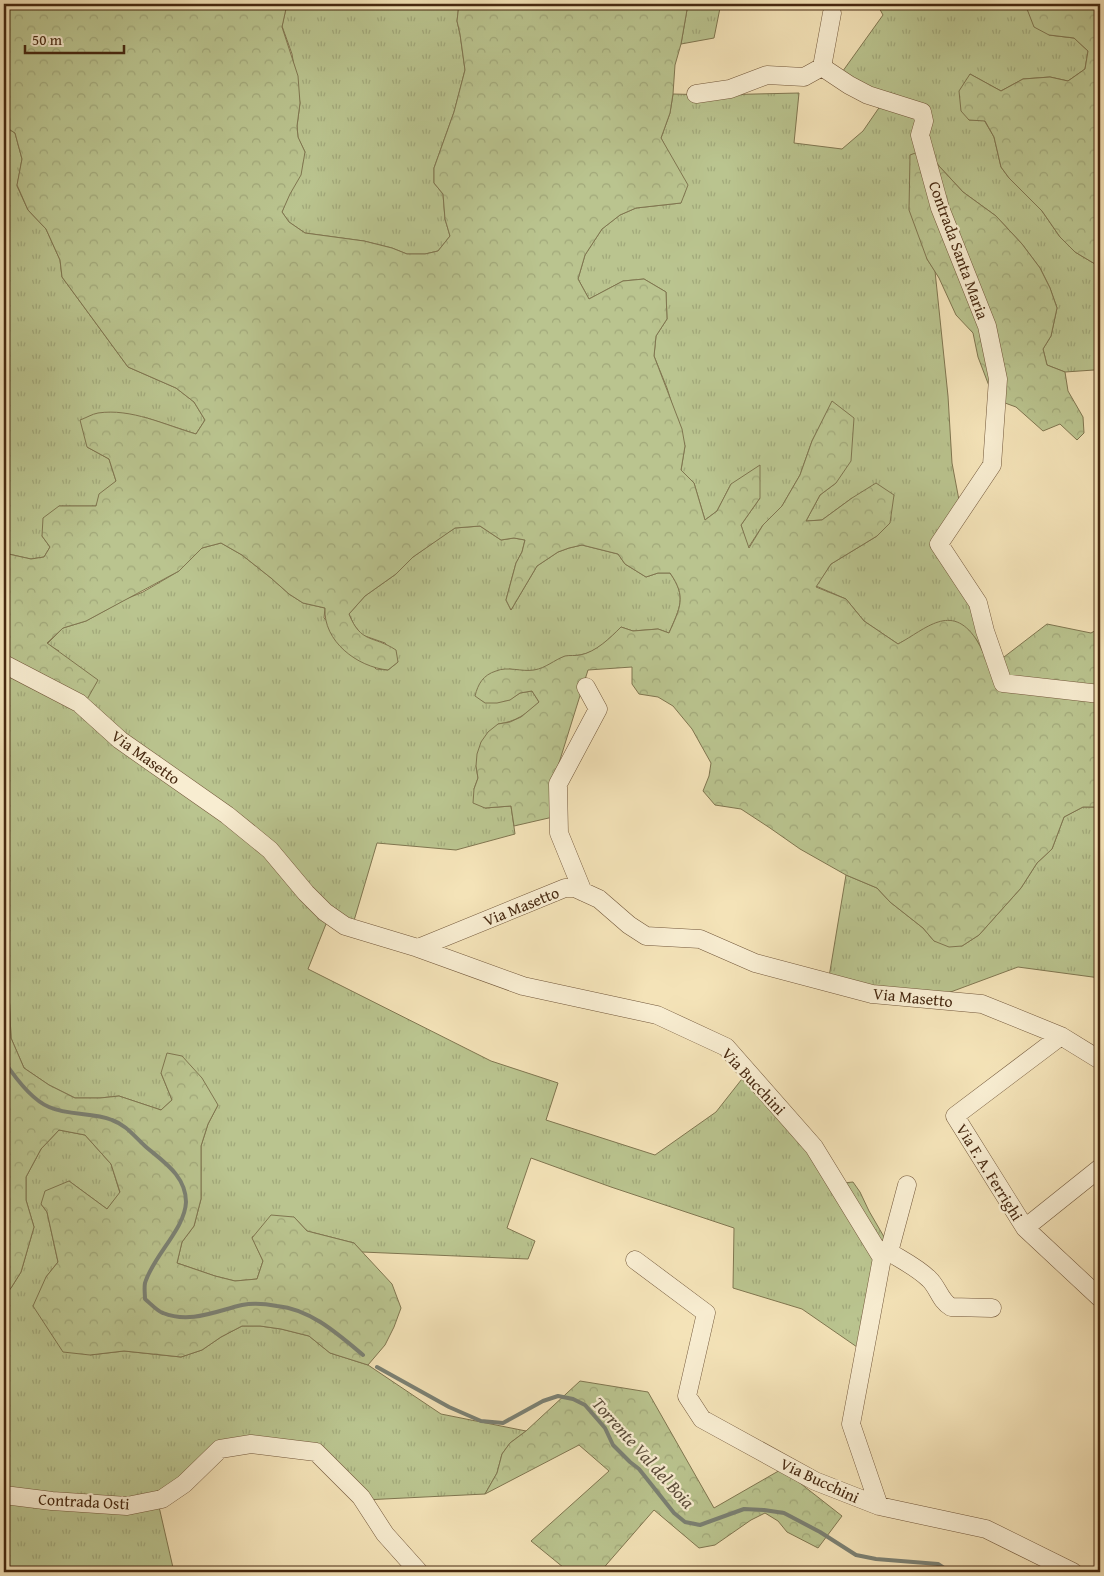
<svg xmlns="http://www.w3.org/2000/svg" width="1104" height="1576" viewBox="0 0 1104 1576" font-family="'Gentium Book Plus',serif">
	<defs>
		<pattern id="grass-tufts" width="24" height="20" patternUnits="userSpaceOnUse" patternTransform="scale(1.25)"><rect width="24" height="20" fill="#bac48f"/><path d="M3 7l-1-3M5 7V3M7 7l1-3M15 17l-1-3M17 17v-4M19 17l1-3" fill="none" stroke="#a1a87a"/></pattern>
		<pattern id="forest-crowns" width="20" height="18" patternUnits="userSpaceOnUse" patternTransform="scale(1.25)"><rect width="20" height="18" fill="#bac48f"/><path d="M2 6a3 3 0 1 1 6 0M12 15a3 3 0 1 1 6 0" fill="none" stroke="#a1a87a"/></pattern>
	</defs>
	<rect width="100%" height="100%" fill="#f4e3b8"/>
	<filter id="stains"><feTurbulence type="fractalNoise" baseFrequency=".004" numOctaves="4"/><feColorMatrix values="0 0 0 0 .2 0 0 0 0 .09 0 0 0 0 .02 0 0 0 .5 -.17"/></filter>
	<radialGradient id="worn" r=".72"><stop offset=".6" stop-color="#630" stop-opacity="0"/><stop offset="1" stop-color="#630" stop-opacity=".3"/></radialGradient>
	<path fill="url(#grass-tufts)" stroke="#807650" d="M 287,4 L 459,4 L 457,21 L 460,34 L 465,70 L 454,112 L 434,168 L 434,183 L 443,194 L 445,219 L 450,236 L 438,251 L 425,254 L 407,254 L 392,248 L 364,241 L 305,233 L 289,222 L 282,212 L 305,152 L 298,138 L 297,126 L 300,103 L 292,54 L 282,26 Z
		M 688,4 L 737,4 L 720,8 L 714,38 L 681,44 Z
		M 877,4 L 1028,4 L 1027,10 L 1049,35 L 1074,38 L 1088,51 L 1085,69 L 1068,81 L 1050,77 L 1023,79 L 1001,91 L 970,74 L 969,120 L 984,120 L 994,137 L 1001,167 L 1009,178 L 1042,211 L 1060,237 L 1075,252 L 1100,267 L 1100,375 L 1094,370 L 1065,372 L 1047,365 L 1043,349 L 1051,336 L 1057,308 L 1050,288 L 1040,268 L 1022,244 L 996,216 L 963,192 L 939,166 L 926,149 L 927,259 L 935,271 L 948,396 L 952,463 L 962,516 L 939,531 L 989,639 L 981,649 L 976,639 L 915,635 L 898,644 L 864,621 L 846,599 L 816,586 L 831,564 L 877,536 L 852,498 L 822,520 L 806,521 L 820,495 L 836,483 L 832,402 L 812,441 L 800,475 L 782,506 L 763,525 L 748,548 L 741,525 L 760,498 L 731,484 L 717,511 L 705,520 L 694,483 L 681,470 L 685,446 L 667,388 L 654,356 L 656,336 L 667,319 L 666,292 L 644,279 L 623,281 L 589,299 L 578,279 L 585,255 L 602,229 L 620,215 L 636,208 L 681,203 L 670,156 L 661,138 L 670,113 L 673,94 L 713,95 L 799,93 L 794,143 L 842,149 L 863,131 L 885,99 L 840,75 L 883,15 Z
		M 4,126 L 15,133 L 22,159 L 17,186 L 28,210 L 46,229 L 60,260 L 62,277 L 128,367 L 176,388 L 194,402 L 205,420 L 196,434 L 144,417 L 87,447 L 109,459 L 116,481 L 96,506 L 59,506 L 42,536 L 50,547 L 44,557 L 31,559 L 4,553 Z
		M 480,526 L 501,540 L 514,538 L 525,540 L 522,552 L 516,563 L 506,600 L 511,610 L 537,566 L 558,552 L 569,548 L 582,545 L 618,554 L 625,564 L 646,577 L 658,573 L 670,573 C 687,597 680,607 669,633 L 658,629 L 633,631 L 621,627 C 610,638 596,653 580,655 C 575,656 570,655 564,657 C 558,659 553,663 548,666 C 536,673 522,671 509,669 L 509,700 L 520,693 L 532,691 L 539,702 C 527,714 515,722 498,724 L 476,766 L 478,778 L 474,789 L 485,808 L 511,806 L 515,834 L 456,850 L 377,843 L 353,924 L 330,914 L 308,969 L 491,1061 L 558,1083 L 546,1120 L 655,1155 L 716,1112 L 749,1070 L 843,1183 L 853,1182 L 860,1192 L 869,1211 L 887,1242 L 893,1243 L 857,1347 L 802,1309 L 733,1288 L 734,1228 L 611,1187 L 531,1158 L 507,1228 L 535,1241 L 528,1259 L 362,1252 L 354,1243 L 307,1231 L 294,1217 L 252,1237 L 263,1261 L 257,1279 L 235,1281 L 215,1276 L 177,1263 L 182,1242 L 194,1226 L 201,1199 L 201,1146 L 208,1124 L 218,1105 L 161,1073 L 172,1100 L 161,1110 L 119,1096 L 100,1098 L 75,1098 L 49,1085 L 24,1068 L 11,1038 L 7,944 L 4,934 L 4,666 L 59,651 L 47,644 L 63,628 L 86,621 L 126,599 L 143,592 L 179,571 L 202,548 L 221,543 L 242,555 L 271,578 L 289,594 L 303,603 L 325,608 L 324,618 L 376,669 L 388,670 L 398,662 L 385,643 L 362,635 L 354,625 L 349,614 L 365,596 L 396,574 L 413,557 L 444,535 L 455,528 Z
		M 1083,807 L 1100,807 L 1100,978 L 1018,967 L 929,1000 L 828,983 L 846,875 L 877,888 L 890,902 L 923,928 L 934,941 L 962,946 L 979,935 L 1021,888 L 1037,863 L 1052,849 L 1064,817 Z
		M 59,1130 L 85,1135 L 111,1164 L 120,1193 L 107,1209 L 69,1181 L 41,1204 L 47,1212 L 58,1262 L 46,1277 L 90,1355 L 124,1351 L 181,1357 L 202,1350 L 221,1337 L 242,1326 L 260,1326 L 281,1329 L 309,1336 L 330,1353 L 368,1365 L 441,1414 L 526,1431 L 510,1443 L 502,1454 L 497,1473 L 485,1494 L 364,1500 L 311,1453 L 228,1444 L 157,1498 L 174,1572 L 4,1572 L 4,1296 L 11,1288 L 21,1272 L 34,1227 L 26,1200 L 26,1177 L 41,1149 Z"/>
	<path fill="url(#forest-crowns)" stroke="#807650" d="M 4,4 L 287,4 L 282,27 L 298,76 L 300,103 L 297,126 L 298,137 L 305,152 L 301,175 L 290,194 L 282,212 L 289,222 L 305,233 L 364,241 L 392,248 L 407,254 L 425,254 L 438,251 L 450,236 L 445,219 L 443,194 L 434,183 L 434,168 L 454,112 L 465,70 L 460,34 L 457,21 L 459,4 L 688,4 L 681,44 L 675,65 L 673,94 L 670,113 L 661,138 L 688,185 L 681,203 L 636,208 L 620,215 L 602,229 L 585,255 L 578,279 L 589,299 L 623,281 L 644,279 L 666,292 L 667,319 L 656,336 L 654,356 L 682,429 L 685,446 L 681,470 L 694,483 L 705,520 L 717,511 L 731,484 L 760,465 L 760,498 L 741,525 L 749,548 L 763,525 L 782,506 L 800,475 L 812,441 L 832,401 L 854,418 L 851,461 L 836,483 L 820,495 L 806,521 L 822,520 L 852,498 L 876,483 L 894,495 L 890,523 L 877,536 L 831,564 L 816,587 L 846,599 L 864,621 L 898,644 C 926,629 951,602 976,639 C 982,648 985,659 991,667 L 1047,624 L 1091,633 L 1100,628 L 1100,807 L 1083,807 L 1064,817 L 1052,849 L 1037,863 L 1021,888 L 979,935 L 962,946 L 949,947 L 934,941 L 923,928 L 890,902 L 877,888 L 846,875 L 800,849 L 770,828 L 741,809 L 715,805 L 703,791 L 709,776 L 711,763 L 692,729 L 673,706 L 658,697 L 639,694 L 632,684 L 632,667 L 588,670 L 554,779 L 553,817 L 514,826 L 511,806 L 485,808 L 473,803 L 474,789 L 478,778 L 476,766 L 477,754 L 481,742 L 488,732 L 498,724 L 510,722 L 521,717 L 539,702 L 532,691 L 520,693 L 510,700 L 497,703 L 485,703 L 475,696 C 478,684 483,675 496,671 C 508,666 521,672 534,670 C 546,668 554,660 565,656 C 570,655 575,656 580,655 C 596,652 610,638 621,627 L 633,631 L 658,629 L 669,633 C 680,608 687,597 670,573 L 658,573 L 646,577 L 625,564 L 618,554 L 582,545 L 569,548 L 558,552 L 537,566 L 511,610 L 506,600 L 516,563 L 522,552 L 525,540 L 514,538 L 501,540 L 480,526 L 455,528 L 413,557 L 396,574 L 365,596 L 349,614 C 361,644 373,635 396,650 L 398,662 L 388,670 C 357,667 323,641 325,608 L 303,603 L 289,594 L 271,578 L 242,555 L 221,543 L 202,548 L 179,571 L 86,621 L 63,628 L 47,643 L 98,680 L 85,703 L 4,666 L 4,553 L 31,559 L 44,557 L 50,547 L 42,536 L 43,518 L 59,506 L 96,506 L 99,494 L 116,481 L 109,459 L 87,447 L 80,420 C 86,418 92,414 98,413 C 131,408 165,425 196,434 L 205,420 L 194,402 L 176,388 L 128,367 L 62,277 L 60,260 L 46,229 L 28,210 L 17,185 L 22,159 L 15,133 L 4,126 Z
		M 1028,4 L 1100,4 L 1100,267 L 1075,252 L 1060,237 L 1042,211 L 1009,178 L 1001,167 L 994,137 L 985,121 L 969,120 L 961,111 L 959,91 L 970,74 L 1001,91 L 1023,79 L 1050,77 L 1068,81 L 1085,69 L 1088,51 L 1074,38 L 1049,35 L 1034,27 L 1027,9 Z
		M 926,149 L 939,166 L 963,192 L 996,216 L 1022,244 L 1040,268 L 1050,288 L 1057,308 L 1051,336 L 1043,349 L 1047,365 L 1065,372 L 1068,391 L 1083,417 L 1084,433 L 1077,440 L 1060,424 L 1043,431 L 1016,407 L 994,399 L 978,357 L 973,333 L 956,315 L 939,278 L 927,259 L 909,210 L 910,155 Z
		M 4,934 L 7,944 L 11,1038 L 24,1068 L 49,1085 L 75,1098 L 100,1098 L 119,1096 L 161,1110 L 172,1100 L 161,1073 L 167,1053 L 182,1056 L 202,1078 L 218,1105 L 208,1124 L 201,1146 L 201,1199 L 194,1226 L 182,1242 L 177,1263 L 215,1276 L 235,1281 L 257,1279 L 263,1261 L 252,1238 L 271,1215 L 294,1217 L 307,1231 L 354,1243 L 392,1284 L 401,1308 L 394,1327 L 385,1345 L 368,1365 L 330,1353 L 309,1336 L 281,1329 L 260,1326 L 242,1326 L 221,1337 L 202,1350 L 181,1357 L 124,1351 L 90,1355 L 63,1352 L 33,1306 L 46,1277 L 58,1262 L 47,1212 L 41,1204 L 45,1191 L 69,1181 L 107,1209 L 120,1192 L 111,1164 L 85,1135 L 59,1130 L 41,1149 L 26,1177 L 26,1200 L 34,1227 L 21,1272 L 11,1288 L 4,1296 Z
		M 580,1381 L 648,1392 L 714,1508 L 782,1469 L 842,1516 L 818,1548 L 787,1532 L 778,1521 L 765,1513 L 751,1520 L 715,1545 L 699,1548 L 654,1510 L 600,1572 L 569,1572 L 531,1541 L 609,1471 L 579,1445 L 485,1494 L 497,1473 L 502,1454 L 510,1443 L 526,1431 Z"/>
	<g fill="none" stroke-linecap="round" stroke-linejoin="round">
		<path stroke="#7b8174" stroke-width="4" d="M 4,1061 C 14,1076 32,1100 49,1107 C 69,1116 92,1112 112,1120 C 126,1125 134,1136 145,1146 C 162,1161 186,1175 186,1202 C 185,1229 153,1256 145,1283 C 144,1288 145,1294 145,1299 C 150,1303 157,1311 163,1313 C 190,1324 216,1311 242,1305 C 253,1303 266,1304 277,1306 C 310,1309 338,1334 363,1355
			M 377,1367 L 449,1407 L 481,1421 L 503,1423 L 543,1401 L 558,1396 L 573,1399 L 585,1405 L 605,1428 L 613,1445 L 630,1462 L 639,1469 L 674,1513 L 685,1522 L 700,1525 L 744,1509 L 764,1510 L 784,1513 L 820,1532 L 856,1555 L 876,1559 L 938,1564 L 950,1572"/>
		<g stroke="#72573a" stroke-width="19">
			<path id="minor" d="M 822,67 L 849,85 L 868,95 L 922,112 L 924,121 L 920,135 L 940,208 L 987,326 L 998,379 L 992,465 L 939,544 L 978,603 L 985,631 L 1003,683 L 1100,694
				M 822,67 L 832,13
				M 696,94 L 730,89 L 767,75 L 804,77 L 822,67
				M 4,664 L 79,703 L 120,740 L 227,815 L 270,850 L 306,893 L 325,912 L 345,926 L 418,948 L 565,888 L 575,888 L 599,899 L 629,925 L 646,936 L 700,939 L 755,963 L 872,994 L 982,1004 L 1061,1036 L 1100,1060
				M 583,892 L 559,833 L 558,784 L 598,709 L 586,687
				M 418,948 L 523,986 L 657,1015 L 726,1047 L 814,1147 L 882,1258
				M 1061,1036 L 955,1116 L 1025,1228 L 1100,1298
				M 1025,1228 L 1100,1168
				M 889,1252 C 902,1260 918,1268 929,1279 C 938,1287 940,1301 951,1307 L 992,1308
				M 635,1260 L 706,1313 L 687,1396 L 702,1419 L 815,1481 L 879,1506 L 986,1529 L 1073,1572
				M 4,1495 L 52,1501 L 127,1506 L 162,1499 L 184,1484 L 220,1449 L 251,1444 L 316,1452 L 361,1497 L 385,1534 L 419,1572
				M 879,1506 L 851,1424 L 882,1258 L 889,1252 L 907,1185"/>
		</g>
		<use href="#minor" stroke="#f8edd1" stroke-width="18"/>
	</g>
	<g text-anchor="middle" stroke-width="4.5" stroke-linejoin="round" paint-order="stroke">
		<g font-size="16" fill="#462810" stroke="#f8edd1">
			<text transform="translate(959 250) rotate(70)" y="6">Contrada Santa Maria</text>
			<text transform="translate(146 757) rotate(36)" y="6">Via Masetto</text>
			<text transform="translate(521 906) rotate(-22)" y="6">Via Masetto</text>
			<text transform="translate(913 997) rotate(6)" y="6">Via Masetto</text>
			<text transform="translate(754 1081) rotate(47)" y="6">Via Bucchini</text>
			<text transform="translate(990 1172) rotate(58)" y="6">Via F. A. Ferrighi</text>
			<text transform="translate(820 1480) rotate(25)" y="6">Via Bucchini</text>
			<text transform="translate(84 1501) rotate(3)" y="6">Contrada Osti</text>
		</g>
		<g font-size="18" font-style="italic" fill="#5c4d3a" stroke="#f8edd1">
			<text transform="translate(643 1453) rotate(48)" y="6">Torrente Val del Boia</text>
		</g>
	</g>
	<rect width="1104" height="1576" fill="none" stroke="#f4e3b8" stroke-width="20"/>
	<rect x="5" y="5" width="1094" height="1566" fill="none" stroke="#462810" stroke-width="2.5"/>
	<rect x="10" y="10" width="1084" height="1556" fill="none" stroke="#462810"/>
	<path d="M25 45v8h99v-8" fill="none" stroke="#462810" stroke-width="2.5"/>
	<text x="32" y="45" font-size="15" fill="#462810" stroke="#f8edd1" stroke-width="4" paint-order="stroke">50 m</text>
	<rect width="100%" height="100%" filter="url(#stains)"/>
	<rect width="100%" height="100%" fill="url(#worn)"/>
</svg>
